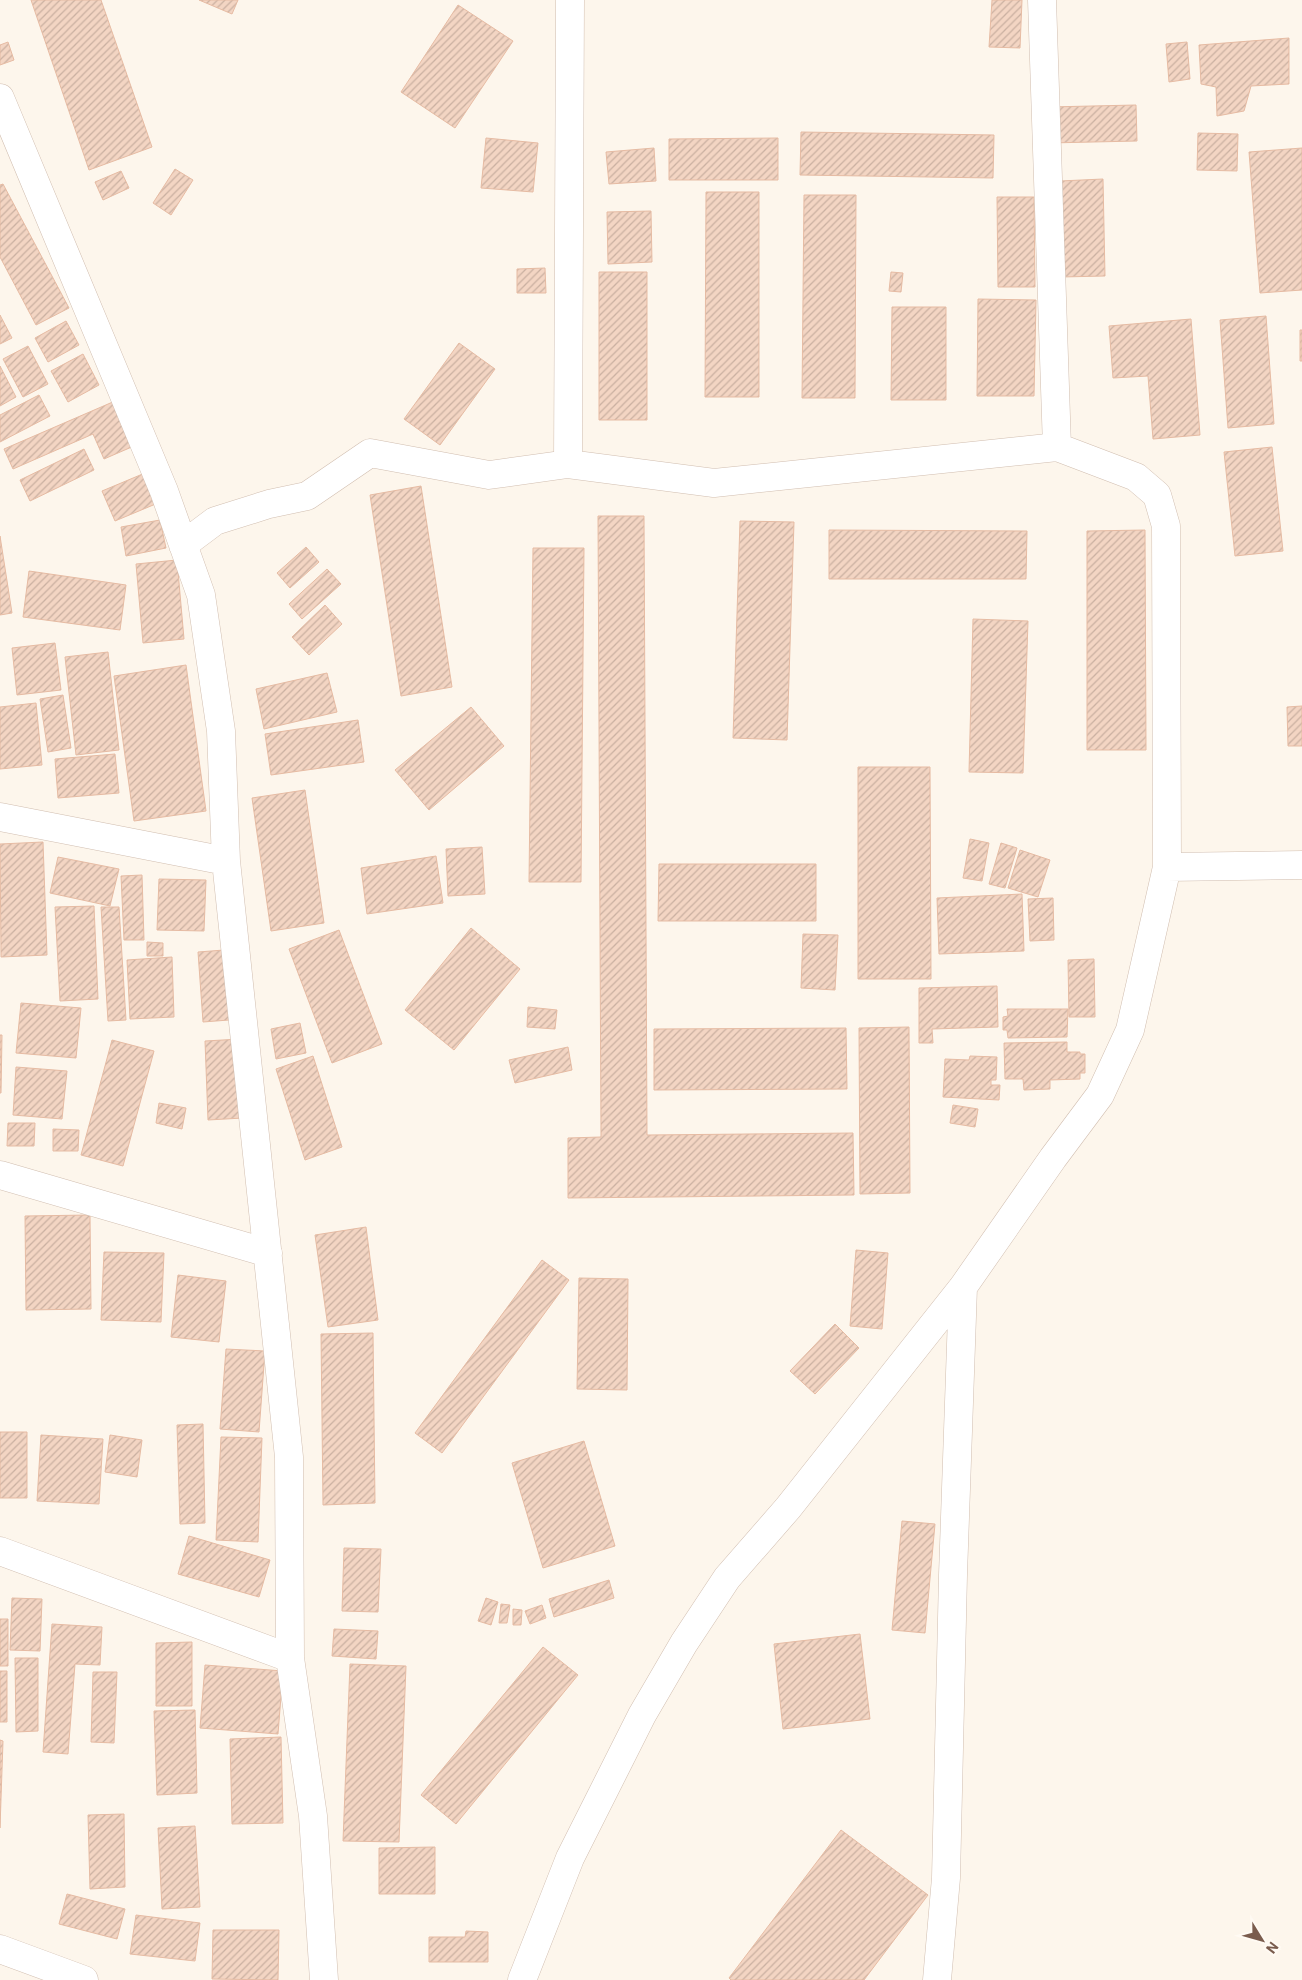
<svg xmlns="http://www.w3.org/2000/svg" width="1302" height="1980" viewBox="0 0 1302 1980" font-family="Roboto,sans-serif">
	<defs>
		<pattern id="building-hatch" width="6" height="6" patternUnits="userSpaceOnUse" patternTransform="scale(1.25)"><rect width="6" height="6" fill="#f3d5c3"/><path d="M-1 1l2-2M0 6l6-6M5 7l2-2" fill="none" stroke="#cab0a1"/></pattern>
	</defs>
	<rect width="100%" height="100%" fill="#fdf6ec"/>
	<path fill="url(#building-hatch)" stroke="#e6bba3" d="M 31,0 L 101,0 L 152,147 L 89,170 Z
		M 199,0 L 238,0 L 232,14 Z
		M 992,0 L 1022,0 L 1020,48 L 989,47 Z
		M 458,5 L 513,41 L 455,128 L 401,92 Z
		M 1289,38 L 1289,84 L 1251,86 L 1244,111 L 1217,116 L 1216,87 L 1201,84 L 1199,45 Z
		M 8,42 L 14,60 L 0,65 L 0,45 Z
		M 1187,42 L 1190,79 L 1169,82 L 1166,44 Z
		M 1136,105 L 1137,141 L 1049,143 L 1048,107 Z
		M 801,132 L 994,135 L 993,178 L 800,175 Z
		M 1198,133 L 1238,134 L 1237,171 L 1197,170 Z
		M 486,138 L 538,143 L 533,192 L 481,188 Z
		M 778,138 L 778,180 L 669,180 L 669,139 Z
		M 654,148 L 656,181 L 609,184 L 606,152 Z
		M 1302,148 L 1302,290 L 1260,293 L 1249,152 Z
		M 175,169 L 193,180 L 171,215 L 153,203 Z
		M 121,171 L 129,188 L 103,200 L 95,182 Z
		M 1103,179 L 1105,276 L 1061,277 L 1060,181 Z
		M 3,184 L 69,308 L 36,325 L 0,257 L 0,185 Z
		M 706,192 L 759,192 L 759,397 L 705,397 Z
		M 804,195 L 856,195 L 855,398 L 802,398 Z
		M 997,197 L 1034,197 L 1035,287 L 998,287 Z
		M 651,211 L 652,262 L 608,264 L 607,212 Z
		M 545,268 L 546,293 L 517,293 L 517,269 Z
		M 599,272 L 647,272 L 647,420 L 599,420 Z
		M 891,272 L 903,273 L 901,292 L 889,291 Z
		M 978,299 L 1036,300 L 1034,396 L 977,396 Z
		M 892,307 L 946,307 L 946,400 L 891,400 Z
		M 0,315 L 12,338 L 0,344 Z
		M 1266,316 L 1274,424 L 1228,428 L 1220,320 Z
		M 1191,319 L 1200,435 L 1153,439 L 1148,376 L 1113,378 L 1109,326 Z
		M 66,321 L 79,345 L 48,362 L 35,338 Z
		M 1300,330 L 1302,330 L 1302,361 L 1300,361 Z
		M 459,343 L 495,369 L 440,445 L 404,419 Z
		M 28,346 L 48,384 L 23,397 L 3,359 Z
		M 83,354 L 99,385 L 68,402 L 51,371 Z
		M 0,366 L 16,397 L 0,406 Z
		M 39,395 L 50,416 L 0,442 L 0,415 Z
		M 115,401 L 134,446 L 104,459 L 93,434 L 13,469 L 4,449 Z
		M 1272,447 L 1283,551 L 1235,556 L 1224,452 Z
		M 84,449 L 94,470 L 30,501 L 20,480 Z
		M 145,473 L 158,503 L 115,521 L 102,491 Z
		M 421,486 L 452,687 L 401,696 L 370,495 Z
		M 598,516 L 644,516 L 647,1135 L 853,1133 L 854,1195 L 568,1198 L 568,1138 L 601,1137 Z
		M 160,520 L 166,548 L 126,556 L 121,527 Z
		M 740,521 L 794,522 L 787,740 L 733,738 Z
		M 829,530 L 1027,531 L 1026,579 L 829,579 Z
		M 1145,530 L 1146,750 L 1087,750 L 1087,531 Z
		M 0,536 L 12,613 L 0,615 Z
		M 306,547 L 319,562 L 290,588 L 277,573 Z
		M 533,548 L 584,548 L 581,882 L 529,882 Z
		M 177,560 L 184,639 L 143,643 L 136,564 Z
		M 327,569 L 341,584 L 302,619 L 289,604 Z
		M 29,571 L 126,585 L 120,630 L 23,617 Z
		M 325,605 L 342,624 L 309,655 L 292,637 Z
		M 973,619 L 1028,621 L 1023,773 L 969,772 Z
		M 55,643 L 61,690 L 17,695 L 12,648 Z
		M 108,652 L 119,750 L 76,755 L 65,657 Z
		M 186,665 L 206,811 L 134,821 L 114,676 Z
		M 327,673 L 337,712 L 264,729 L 256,689 Z
		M 63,695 L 71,748 L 48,752 L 40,699 Z
		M 36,703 L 42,765 L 0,769 L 0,707 Z
		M 1302,706 L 1302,746 L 1288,746 L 1287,707 Z
		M 471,707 L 504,746 L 429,810 L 395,770 Z
		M 358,720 L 364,762 L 271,775 L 265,734 Z
		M 115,754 L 119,793 L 58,798 L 55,759 Z
		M 858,767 L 930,767 L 931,979 L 858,979 Z
		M 305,790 L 324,923 L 271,931 L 252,798 Z
		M 970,839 L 989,843 L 982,881 L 963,878 Z
		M 43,842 L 47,955 L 1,957 L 0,844 Z
		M 1001,843 L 1017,848 L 1005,888 L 989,884 Z
		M 482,847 L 485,894 L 448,896 L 446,849 Z
		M 1020,850 L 1050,860 L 1038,897 L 1008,888 Z
		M 436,856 L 443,903 L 367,914 L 361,868 Z
		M 58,857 L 119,869 L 110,906 L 50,893 Z
		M 659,864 L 816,864 L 816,921 L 658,921 Z
		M 142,875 L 144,940 L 124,940 L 121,876 Z
		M 159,879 L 206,880 L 204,931 L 157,930 Z
		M 1022,894 L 1024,951 L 939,954 L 937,898 Z
		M 1053,898 L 1054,940 L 1030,941 L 1028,899 Z
		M 94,906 L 98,999 L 60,1001 L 55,907 Z
		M 101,907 L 119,907 L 126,1020 L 108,1021 Z
		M 471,928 L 520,969 L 454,1050 L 405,1010 Z
		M 339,930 L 382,1044 L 332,1063 L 289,949 Z
		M 803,934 L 838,935 L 835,990 L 801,988 Z
		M 147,942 L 163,943 L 163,956 L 147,956 Z
		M 224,950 L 229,1020 L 203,1022 L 198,952 Z
		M 172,957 L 174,1017 L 130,1019 L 127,960 Z
		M 1094,959 L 1095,1017 L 1069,1017 L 1068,960 Z
		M 997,986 L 998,1027 L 932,1029 L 933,1043 L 919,1043 L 919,988 Z
		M 21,1003 L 81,1008 L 76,1058 L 16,1053 Z
		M 528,1007 L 557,1010 L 555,1029 L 527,1027 Z
		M 1007,1009 L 1068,1009 L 1067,1037 L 1008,1038 L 1007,1030 L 1003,1030 L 1003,1017 L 1008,1016 Z
		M 300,1023 L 306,1053 L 276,1059 L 271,1029 Z
		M 909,1027 L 910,1193 L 860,1194 L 859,1028 Z
		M 846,1028 L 847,1089 L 654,1090 L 654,1029 Z
		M 0,1035 L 2,1035 L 1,1093 L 0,1093 Z
		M 240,1039 L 243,1118 L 208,1120 L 205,1041 Z
		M 112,1040 L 154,1051 L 123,1166 L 81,1155 Z
		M 1067,1042 L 1067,1052 L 1080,1052 L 1080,1054 L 1085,1054 L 1085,1073 L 1080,1073 L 1080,1079 L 1050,1080 L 1050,1089 L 1024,1090 L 1023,1079 L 1005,1079 L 1004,1043 Z
		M 568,1047 L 572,1070 L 515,1083 L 509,1060 Z
		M 313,1056 L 342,1147 L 305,1160 L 276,1069 Z
		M 970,1056 L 997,1057 L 996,1080 L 991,1080 L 991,1085 L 1000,1085 L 999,1100 L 943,1097 L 945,1059 L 969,1060 Z
		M 16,1067 L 67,1071 L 62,1119 L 13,1115 Z
		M 159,1103 L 186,1108 L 182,1129 L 156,1123 Z
		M 953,1105 L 978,1109 L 975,1127 L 950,1123 Z
		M 8,1123 L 35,1123 L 34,1146 L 7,1146 Z
		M 53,1129 L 79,1130 L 78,1151 L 53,1151 Z
		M 90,1215 L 91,1309 L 26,1310 L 25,1216 Z
		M 366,1227 L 378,1320 L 328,1327 L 315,1235 Z
		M 856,1250 L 888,1253 L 882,1329 L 850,1326 Z
		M 104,1252 L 164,1253 L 161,1322 L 101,1320 Z
		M 542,1260 L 569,1280 L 442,1453 L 415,1433 Z
		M 178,1275 L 226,1281 L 219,1342 L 171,1337 Z
		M 579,1278 L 628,1279 L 627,1390 L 577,1389 Z
		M 835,1324 L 859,1348 L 815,1394 L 790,1371 Z
		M 373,1333 L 375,1503 L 323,1505 L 321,1334 Z
		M 226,1349 L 265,1351 L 259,1432 L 220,1429 Z
		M 203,1424 L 205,1523 L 180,1524 L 177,1425 Z
		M 0,1432 L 27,1432 L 27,1498 L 0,1498 Z
		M 41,1435 L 103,1439 L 99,1504 L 37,1501 Z
		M 110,1435 L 142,1440 L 137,1477 L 105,1472 Z
		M 221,1437 L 262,1438 L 258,1542 L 216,1540 Z
		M 584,1441 L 615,1546 L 543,1568 L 512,1463 Z
		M 902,1521 L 935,1524 L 925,1633 L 892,1630 Z
		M 189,1536 L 270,1560 L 259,1597 L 178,1574 Z
		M 344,1548 L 381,1549 L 378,1612 L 342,1611 Z
		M 609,1580 L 614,1598 L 554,1617 L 549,1599 Z
		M 12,1598 L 42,1599 L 40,1651 L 10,1650 Z
		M 486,1598 L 498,1602 L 491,1625 L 478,1621 Z
		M 501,1604 L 510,1605 L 507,1623 L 499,1623 Z
		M 542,1605 L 546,1618 L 530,1624 L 525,1611 Z
		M 513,1609 L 522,1610 L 521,1625 L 513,1625 Z
		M 0,1619 L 8,1619 L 8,1666 L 0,1666 Z
		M 52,1624 L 102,1627 L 100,1665 L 75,1664 L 68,1754 L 43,1752 Z
		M 334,1629 L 378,1631 L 376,1659 L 332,1656 Z
		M 860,1634 L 870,1719 L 783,1729 L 774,1644 Z
		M 192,1642 L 192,1706 L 156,1706 L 156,1643 Z
		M 543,1647 L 578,1675 L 456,1824 L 421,1795 Z
		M 15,1658 L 38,1658 L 38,1731 L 16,1732 Z
		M 350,1664 L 406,1666 L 399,1842 L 343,1841 Z
		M 205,1665 L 283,1671 L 278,1734 L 200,1728 Z
		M 0,1671 L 7,1671 L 7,1722 L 0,1722 Z
		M 93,1672 L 117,1672 L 114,1743 L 91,1742 Z
		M 195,1710 L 197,1793 L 157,1795 L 154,1711 Z
		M 281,1737 L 283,1823 L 232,1824 L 230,1739 Z
		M 0,1740 L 3,1741 L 0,1828 Z
		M 124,1814 L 125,1887 L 90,1889 L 88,1815 Z
		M 195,1826 L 200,1907 L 162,1909 L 158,1828 Z
		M 841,1830 L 928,1895 L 864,1980 L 731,1980 L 729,1978 Z
		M 435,1847 L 435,1894 L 379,1894 L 379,1848 Z
		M 67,1894 L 125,1909 L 117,1939 L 59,1924 Z
		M 136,1915 L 200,1923 L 195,1961 L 130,1954 Z
		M 213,1930 L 279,1930 L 278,1980 L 212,1979 Z
		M 466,1931 L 488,1932 L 488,1962 L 429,1962 L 429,1937 L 465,1937 Z"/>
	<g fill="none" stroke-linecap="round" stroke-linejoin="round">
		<g stroke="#d1beb0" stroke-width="29">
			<path id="street" d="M 1042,0 L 1057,447
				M 0,98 L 164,491 L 201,595 L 221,731 L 226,861 L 289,1457 L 290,1658 L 313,1816 L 324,1980
				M 568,464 L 570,0
				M 183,545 L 215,521 L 269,504 L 307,496 L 370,453 L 489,475 L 568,464 L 714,483 L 1057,447 L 1136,477 L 1157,495 L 1166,526 L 1167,867 L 1130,1030 L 1100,1095 L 1053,1158 L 963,1287 L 788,1508 L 727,1578 L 684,1643 L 642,1715 L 570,1858 L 522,1980
				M 0,817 L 226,861
				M 1167,867 L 1302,865
				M 0,1175 L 268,1253
				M 0,1551 L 290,1658
				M 0,1949 L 84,1980
				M 937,1980 L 946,1878 L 953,1575 L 963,1287"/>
		</g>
		<use href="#street" stroke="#fff" stroke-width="28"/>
	</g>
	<g transform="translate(1262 1940) rotate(127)" stroke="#fffaf3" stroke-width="4" paint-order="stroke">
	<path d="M0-4L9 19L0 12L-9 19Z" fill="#7a5c4d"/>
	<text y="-8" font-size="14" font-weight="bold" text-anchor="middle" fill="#7a5c4d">N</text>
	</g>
</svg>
